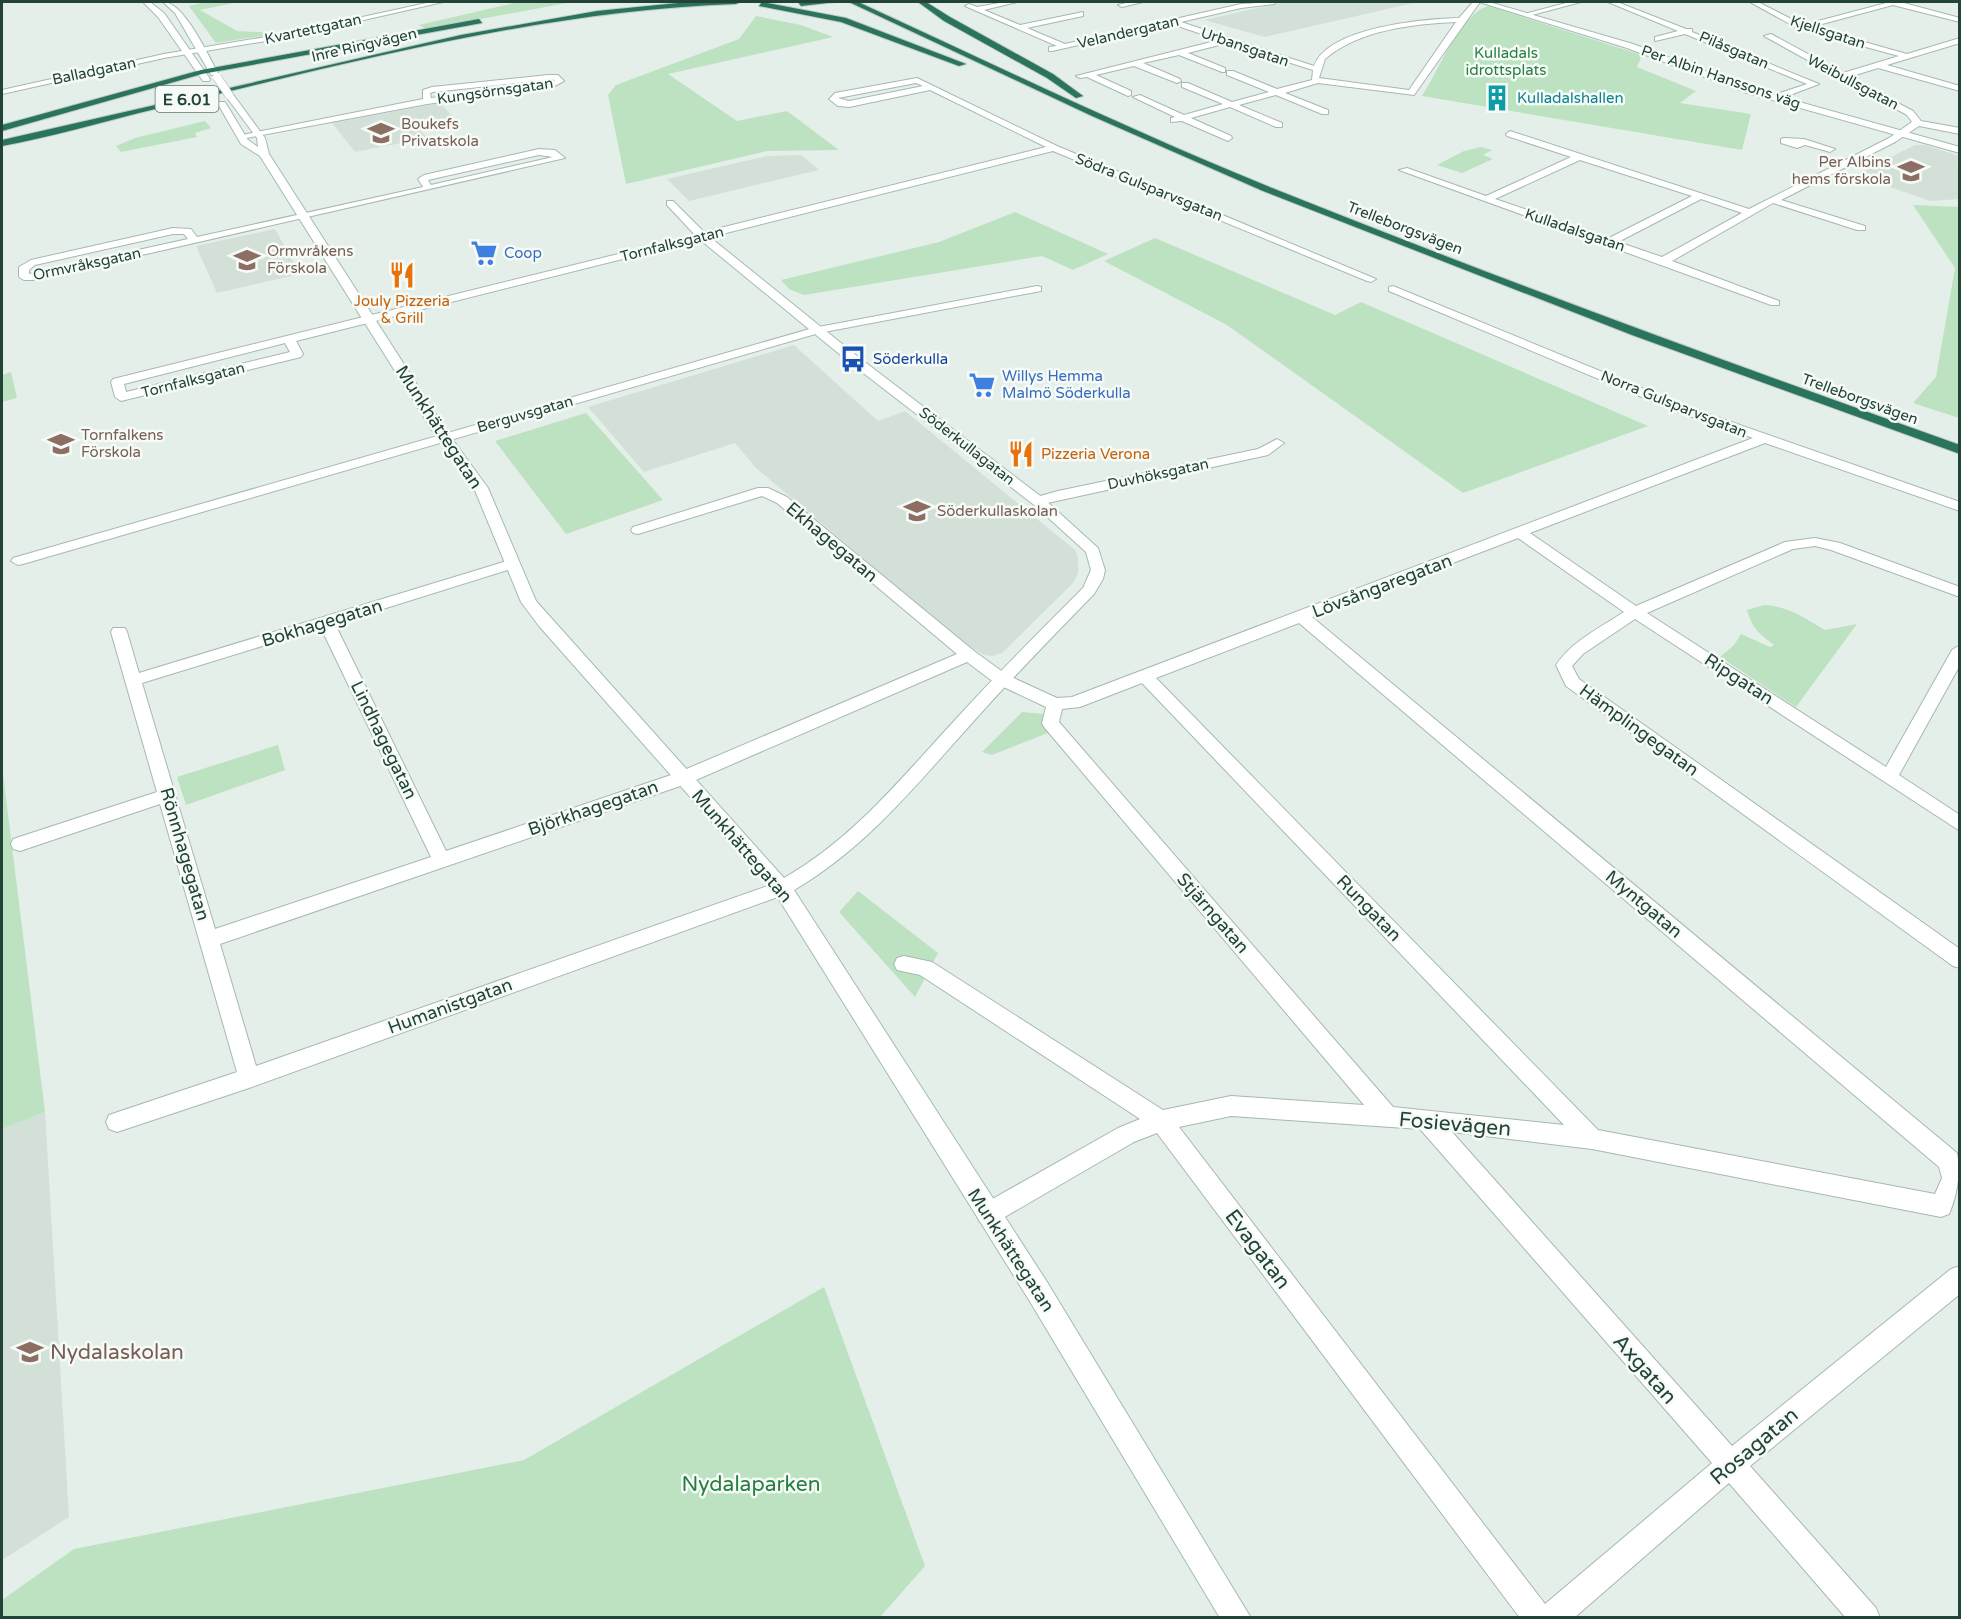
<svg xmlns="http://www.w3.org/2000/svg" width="1961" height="1619" viewBox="0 0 1961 1619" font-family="'Varela Round',sans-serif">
	<rect width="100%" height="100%" fill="#e5efe9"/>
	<path fill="#d2e0d8" d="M 1284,2 L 1418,2 L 1265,37 L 1204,20 Z
		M 440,103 L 456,120 L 418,127 L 427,138 L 355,152 L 332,123 Z
		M 1915,145 L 1926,145 L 1959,156 L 1959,163 L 1957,165 L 1959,167 L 1959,199 L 1930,201 L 1855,175 Z
		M 801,155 L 819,170 L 689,201 L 667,179 L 767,156 Z
		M 275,229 L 300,274 L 217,293 L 196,246 Z
		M 794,345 L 878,421 L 905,411 L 1075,550 L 1078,558 L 1078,573 L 1073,583 L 1002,653 L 993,656 L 984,655 L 964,643 L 756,468 L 735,443 L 644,472 L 588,407 Z
		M 45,1112 L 69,1517 L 2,1560 L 2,1129 Z"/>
	<path fill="#bce2c2" d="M 197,2 L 239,2 L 200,10 L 237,31 L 279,33 L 216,43 L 189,6 L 202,3 Z
		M 519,2 L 572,2 L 427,29 L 419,25 Z
		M 1488,6 L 1642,55 L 1637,67 L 1696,91 L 1680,103 L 1751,114 L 1742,150 L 1422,96 C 1438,72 1460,14 1488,6 Z
		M 756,16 L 801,25 L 833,37 L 668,74 L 737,121 L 787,111 L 839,150 L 767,151 L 626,184 L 608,95 L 616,85 L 739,39 Z
		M 205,121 L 211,128 L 195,133 L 197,137 L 121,152 L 116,146 L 135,138 Z
		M 1481,147 L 1492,150 L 1483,155 L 1493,159 L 1462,173 L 1437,165 L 1464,151 Z
		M 1913,205 L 1959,207 L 1959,418 L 1913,403 L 1936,377 L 1955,268 Z
		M 1015,212 L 1108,254 L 1073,270 L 1042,256 L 804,295 L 789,289 L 781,280 L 939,242 Z
		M 1155,238 L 1335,315 L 1361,302 L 1648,426 L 1463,493 L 1227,325 L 1104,261 Z
		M 11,372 L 17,398 L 2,402 L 2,375 Z
		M 586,413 L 663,500 L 566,534 L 495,441 Z
		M 1764,605 C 1788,606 1805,618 1825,630 L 1857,624 L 1796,707 L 1720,657 L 1734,645 L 1741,634 L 1770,647 L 1774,645 C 1759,633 1753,630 1747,610 Z
		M 1022,712 L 1044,714 L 1063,727 L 992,755 L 982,752 Z
		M 278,745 L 285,770 L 186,805 L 177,777 Z
		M 2,766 L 45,1112 L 2,1129 Z
		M 858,891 L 938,953 L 915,997 L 839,912 Z
		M 824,1287 L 925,1566 L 880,1617 L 2,1617 L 2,1600 L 74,1549 L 524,1460 Z"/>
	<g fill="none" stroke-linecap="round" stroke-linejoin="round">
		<g stroke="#a6b8b0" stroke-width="2">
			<path id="street" d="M 431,2 L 443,2 L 289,37 L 164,58 L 2,94 L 2,90 L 164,54 L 289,33 Z
				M 1005,2 L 1017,2 L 984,10 L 1020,25 L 1083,12 L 1083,16 L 1027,28 L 1065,44 L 1241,4 L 1277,2 L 1274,4 L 1241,8 L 1181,22 L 1314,66 C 1328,27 1424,19 1459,18 L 1473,2 L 1480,2 L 1414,95 L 1318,83 L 1285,93 L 1328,110 L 1328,114 L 1322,114 L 1276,95 L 1239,105 L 1282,123 L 1282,127 L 1276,127 L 1230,107 L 1191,118 L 1231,136 L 1232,138 L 1228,141 L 1182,121 L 1171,122 L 1171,118 L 1175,117 L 1133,97 L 1140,95 L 1184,115 L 1223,104 L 1182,87 L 1182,83 L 1188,83 L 1232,102 L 1269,92 L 1227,75 L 1227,71 L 1233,71 L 1277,89 L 1312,80 L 1313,70 L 1227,43 L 1188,53 L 1225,68 L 1225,72 L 1222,72 L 1179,55 L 1143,63 L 1180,79 L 1181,81 L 1177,83 L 1134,66 L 1096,75 L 1131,91 L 1131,95 L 1128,96 L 1087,77 L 1080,78 L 1076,76 L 1219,40 L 1172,24 L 1052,51 L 1049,51 L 1049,47 L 1057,46 L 965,6 L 969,4 L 977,7 ZM 1456,22 L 1409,90 L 1319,78 L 1325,59 C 1359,30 1412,24 1456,22 Z
				M 1130,2 L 1143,2 L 1122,7 L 1118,5 Z
				M 1570,2 L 1581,2 L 1528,16 L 1524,14 Z
				M 1608,2 L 1617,2 L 1686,29 L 1692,29 L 1692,32 L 1819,84 L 1777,100 L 1771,100 L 1771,96 L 1807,84 L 1685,34 L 1655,41 L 1655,37 L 1678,31 Z
				M 1750,2 L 1758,2 L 1803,25 L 1890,2 L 1900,2 L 1960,18 L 1960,22 L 1893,5 L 1811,27 L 1907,54 L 1960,38 L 1960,43 L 1887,65 L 1960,86 L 1960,91 L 1878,68 L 1849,77 L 1913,111 L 1921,121 L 1960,128 L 1960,134 L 1919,126 L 1895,142 L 1781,200 L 1865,226 L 1865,230 L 1857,230 L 1773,203 L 1672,261 L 1779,301 L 1779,305 L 1771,305 L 1399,170 L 1407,168 L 1486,196 L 1571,157 L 1507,136 L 1506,134 L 1510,131 L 1749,209 L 1889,138 L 1912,122 L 1907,115 L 1764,36 L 1771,34 L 1843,73 L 1899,56 L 1799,29 ZM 1580,160 L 1692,196 L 1609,238 L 1495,199 ZM 1701,199 L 1742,213 L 1662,257 L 1618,242 Z
				M 548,75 L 558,75 L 564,81 L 553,87 L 427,104 L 241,139 L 237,136 L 423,99 L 423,90 L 432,87 ZM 553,79 L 555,81 L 551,83 L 431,98 L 430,93 L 433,92 Z
				M 917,78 L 1057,146 L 1376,279 L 1371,282 L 1367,281 L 1053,151 L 296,341 L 303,354 L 301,357 L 121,401 L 115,397 L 111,382 L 113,379 L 695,235 L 667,205 L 667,201 L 673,201 L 704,232 L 1046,147 L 930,90 L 849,107 L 838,106 L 829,99 L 835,93 ZM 916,83 L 923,86 L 849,101 L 838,98 ZM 285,343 L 290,352 L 126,392 L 124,384 Z
				M 1784,138 L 1804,139 L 1835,149 L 1830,152 L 1805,145 L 1797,148 L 1781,143 L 1781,139 Z
				M 539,149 L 555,150 L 565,158 L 33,280 L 24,280 L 19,277 L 19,267 L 31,260 L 173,228 L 191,229 L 197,237 L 423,187 L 418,179 L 424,175 ZM 539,155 L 553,157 L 431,185 L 428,180 ZM 173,234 L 184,234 L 188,239 L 29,274 L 29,270 L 35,265 Z
				M 1037,286 L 1041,287 L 1041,291 L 819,333 L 23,564 L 18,565 L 11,561 L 13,558 L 813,328 Z
				M 1393,286 L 1683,405 L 1960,502 L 1960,511 L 1765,443 L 1530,533 L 1636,606 L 1785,542 L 1815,538 L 1840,543 L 1960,587 L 1960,597 L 1831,550 L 1815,546 L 1793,549 L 1647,613 L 1886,767 L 1952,650 L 1960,645 L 1960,665 L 1899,775 L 1960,815 L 1960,831 L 1635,619 L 1583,654 L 1572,666 L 1579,679 L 1960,949 L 1960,968 L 1953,966 L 1566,686 L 1556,665 C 1572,641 1601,627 1624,612 L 1518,538 L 1312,617 L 1957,1153 C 1961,1173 1957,1196 1949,1214 L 1941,1217 L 1592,1149 L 1452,1132 L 1732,1446 L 1951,1269 L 1960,1266 L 1960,1294 L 1750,1466 L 1876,1608 L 1880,1618 L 1846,1618 L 1729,1483 L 1574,1618 L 1520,1618 L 1157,1133 L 1134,1142 L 996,1222 L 988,1225 L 980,1222 L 976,1214 L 980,1206 L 1118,1128 L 1140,1119 L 920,975 L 897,970 L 894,964 L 897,958 L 904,956 L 932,962 L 1163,1110 L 1231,1096 L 1364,1105 L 1044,727 L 1042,723 L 1046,707 L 995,683 L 967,662 L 689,783 L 220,944 L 256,1066 L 782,881 L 789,883 L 792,888 L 789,893 L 249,1088 L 117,1132 L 109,1129 L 106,1122 L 109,1115 L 237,1072 L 160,804 L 20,851 L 13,849 L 11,844 L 13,839 L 157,792 L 111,632 L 113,628 L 125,628 L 127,632 L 139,673 L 507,561 L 517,561 L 519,564 L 517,567 L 335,624 L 446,851 L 677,773 L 957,654 L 777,503 L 762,496 L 638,534 L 633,533 L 631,530 L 633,527 L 758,488 L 768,488 L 787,497 L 974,651 L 1007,675 L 1057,698 L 1072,697 L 1753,438 L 1675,411 L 1389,291 L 1389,287 ZM 1299,623 L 1939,1167 L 1942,1178 L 1935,1194 L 1598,1130 L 1156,678 ZM 321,628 L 431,857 L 215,929 L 142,683 ZM 1142,683 L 1564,1125 L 1393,1107 L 1059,722 L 1062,709 L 1080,707 ZM 1231,1116 L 1420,1129 L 1712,1463 L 1545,1604 L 1179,1127 Z
				M 1277,439 L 1284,443 L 1268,455 L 1038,505 L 1031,501 L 1033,498 L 1058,491 L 1258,449 Z"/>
		</g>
		<g stroke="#a2bcb0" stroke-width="2">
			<path id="secondary" d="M 143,2 L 150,2 L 164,13 L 210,79 L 209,81 L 203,81 L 158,17 Z
				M 163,2 C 184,2 208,55 218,73 L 217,75 L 211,75 L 175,13 Z
				M 1479,2 L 1489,2 L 1633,44 L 1753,89 L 1960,147 L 1960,153 L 1747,93 L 1627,48 Z
				M 226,93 L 232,93 L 265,138 L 269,154 L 450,436 L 488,488 L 536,601 L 784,878 C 853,839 902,777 955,720 C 996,675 1040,631 1083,588 L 1091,570 L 1086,552 L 1033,504 L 849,362 L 698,238 L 698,234 L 706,234 L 857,356 L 1043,498 L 1098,548 L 1105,570 L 1103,579 L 1094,594 C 1053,636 1011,679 972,723 C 917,784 866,848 794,890 L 1047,1282 L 1251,1618 L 1220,1618 L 1029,1300 L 775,893 L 539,626 L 521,602 L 474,488 L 437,438 L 260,156 L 241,144 L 218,104 L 219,102 L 225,102 L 248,140 L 258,147 L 257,138 L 225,95 Z"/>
		</g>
		<g stroke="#c1cbc7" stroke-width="2">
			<path id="highway" d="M 688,2 L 740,2 L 736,4 C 536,11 341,65 147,111 C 99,123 50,137 2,146 L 2,140 L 461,35 L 597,11 Z
				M 762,2 L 846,18 L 966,64 L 959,66 L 841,22 L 759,6 Z
				M 798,2 L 836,2 L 801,6 Z
				M 849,2 L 858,2 C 995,65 1131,131 1272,188 C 1499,279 1729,363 1960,445 L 1960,454 L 1632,335 L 1263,191 L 1092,116 Z
				M 918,2 L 926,2 L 950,17 L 1053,74 L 1083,96 L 1076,98 L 1047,78 L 944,21 Z
				M 479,19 L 482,23 L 202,74 L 2,131 L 2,125 L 201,70 Z"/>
		</g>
		<use href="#street" fill="#fff" fill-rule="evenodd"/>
		<use href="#secondary" fill="#fff" fill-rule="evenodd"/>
		<use href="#highway" fill="#2a735c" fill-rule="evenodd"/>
		<g stroke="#a2bcb0" stroke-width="9" stroke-linecap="butt">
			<path id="secondary-bridge" d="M 217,77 L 229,95"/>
		</g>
		<use href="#secondary-bridge" stroke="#fff" stroke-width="8"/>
	</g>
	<defs>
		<g id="building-bare" transform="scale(2.07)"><path d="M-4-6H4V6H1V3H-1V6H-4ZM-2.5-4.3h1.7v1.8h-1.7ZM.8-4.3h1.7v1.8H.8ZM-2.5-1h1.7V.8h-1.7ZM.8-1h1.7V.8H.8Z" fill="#0f9aa8" stroke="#f6fbf8" stroke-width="2.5" paint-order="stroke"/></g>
		<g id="school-bare" transform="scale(2.07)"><path d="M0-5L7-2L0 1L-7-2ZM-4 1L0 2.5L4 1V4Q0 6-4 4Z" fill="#8d6e63" stroke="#f6fbf8" stroke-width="2.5" paint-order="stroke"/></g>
		<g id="supermarket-bare" transform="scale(2.07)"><path d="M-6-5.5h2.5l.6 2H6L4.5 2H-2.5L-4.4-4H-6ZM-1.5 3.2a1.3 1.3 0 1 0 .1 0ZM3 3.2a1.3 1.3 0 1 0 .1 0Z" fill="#3f7fe0" stroke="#f6fbf8" stroke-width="2.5" paint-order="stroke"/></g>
		<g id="restaurant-bare" transform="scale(2.07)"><path d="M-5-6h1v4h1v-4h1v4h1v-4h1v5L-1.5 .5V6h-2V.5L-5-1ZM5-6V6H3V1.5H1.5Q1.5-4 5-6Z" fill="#e8710a" stroke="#f6fbf8" stroke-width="2.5" paint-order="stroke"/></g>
		<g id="bus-bare" transform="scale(2.07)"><path d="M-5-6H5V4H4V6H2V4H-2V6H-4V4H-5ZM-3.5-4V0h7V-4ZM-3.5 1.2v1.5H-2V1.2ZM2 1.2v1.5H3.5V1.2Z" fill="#1a4fb4" stroke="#f6fbf8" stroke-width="2.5" paint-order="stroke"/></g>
	</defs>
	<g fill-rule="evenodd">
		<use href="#building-bare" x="1497" y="98"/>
		<use href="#school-bare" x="381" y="133"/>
		<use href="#school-bare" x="1911" y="171"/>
		<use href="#supermarket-bare" x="484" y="253"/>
		<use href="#school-bare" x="247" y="260"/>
		<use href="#restaurant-bare" x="402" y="275"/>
		<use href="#bus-bare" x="853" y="359"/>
		<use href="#supermarket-bare" x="982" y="385"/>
		<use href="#school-bare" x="61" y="444"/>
		<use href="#restaurant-bare" x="1021" y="454"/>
		<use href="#school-bare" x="917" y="511"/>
		<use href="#school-bare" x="30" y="1352"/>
	</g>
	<g text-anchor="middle" stroke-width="5" stroke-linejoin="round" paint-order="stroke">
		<g font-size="15" fill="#214437" stroke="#f6fbf8">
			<text transform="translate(313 29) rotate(-12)" y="5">Kvartettgatan</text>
			<text transform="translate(1128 32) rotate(-13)" y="5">Velandergatan</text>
			<text transform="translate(1828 32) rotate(18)" y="5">Kjellsgatan</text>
			<text transform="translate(364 45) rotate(-13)" y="5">Inre Ringvägen</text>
			<text transform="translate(1245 47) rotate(19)" y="5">Urbansgatan</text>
			<text transform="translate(1734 50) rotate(23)" y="5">Pilåsgatan</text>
			<text transform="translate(94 71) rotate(-12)" y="5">Balladgatan</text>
			<text transform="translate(1721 77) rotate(19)" y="5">Per Albin Hanssons väg</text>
			<text transform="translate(1853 82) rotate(28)" y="5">Weibullsgatan</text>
			<text transform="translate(495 91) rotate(-8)" y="5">Kungsörnsgatan</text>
			<text transform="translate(1149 187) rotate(22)" y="5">Södra Gulsparvsgatan</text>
			<text transform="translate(1405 228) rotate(21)" y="5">Trelleborgsvägen</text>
			<text transform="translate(1575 230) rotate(19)" y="5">Kulladalsgatan</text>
			<text transform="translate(672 244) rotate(-14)" y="5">Tornfalksgatan</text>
			<text transform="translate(87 264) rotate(-12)" y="5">Ormvråksgatan</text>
			<text transform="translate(193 380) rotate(-14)" y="5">Tornfalksgatan</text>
			<text transform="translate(1860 399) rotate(20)" y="5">Trelleborgsvägen</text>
			<text transform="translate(1674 404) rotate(22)" y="5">Norra Gulsparvsgatan</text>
			<text transform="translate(525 414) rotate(-16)" y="5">Berguvsgatan</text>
			<text transform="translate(967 446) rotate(38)" y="5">Söderkullagatan</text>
			<text transform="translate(1158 474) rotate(-12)" y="5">Duvhöksgatan</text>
		</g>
		<g font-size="15" fill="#277f3f" stroke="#f6fbf8">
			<text x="1506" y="58">Kulladals<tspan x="1506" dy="17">idrottsplats</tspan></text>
		</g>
		<g font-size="15" fill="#0d838f" stroke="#f6fbf8" text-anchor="start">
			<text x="1517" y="103">Kulladalshallen</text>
		</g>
		<g font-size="15" fill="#785e54" stroke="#f6fbf8" text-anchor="start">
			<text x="401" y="129">Boukefs<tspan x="401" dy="17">Privatskola</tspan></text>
			<text x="1891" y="167" text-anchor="end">Per Albins<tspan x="1891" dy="17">hems förskola</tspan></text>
			<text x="267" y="256">Ormvråkens<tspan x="267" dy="17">Förskola</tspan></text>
			<text x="81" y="440">Tornfalkens<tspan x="81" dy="17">Förskola</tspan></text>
			<text x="937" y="516">Söderkullaskolan</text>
		</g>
		<g font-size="15" fill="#366cbe" stroke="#f6fbf8" text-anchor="start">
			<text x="504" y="258">Coop</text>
			<text x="1002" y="381">Willys Hemma<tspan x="1002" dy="17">Malmö Söderkulla</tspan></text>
		</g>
		<g font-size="15" fill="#c56008" stroke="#f6fbf8">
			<text x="402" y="306">Jouly Pizzeria<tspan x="402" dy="17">&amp; Grill</tspan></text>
			<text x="1041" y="459" text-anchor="start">Pizzeria Verona</text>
		</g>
		<g font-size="15" fill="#164399" stroke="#f6fbf8" text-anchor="start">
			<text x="873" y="364">Söderkulla</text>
		</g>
		<rect fill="#f6fbf8" stroke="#617b71" stroke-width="1.5" x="155.5" y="86" width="63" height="26" rx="4.5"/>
		<g font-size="16" font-weight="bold" fill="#214437">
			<text x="187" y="105">E 6.01</text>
		</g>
		<g font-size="18" fill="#214437" stroke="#f6fbf8">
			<text transform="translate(439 427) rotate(57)" y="6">Munkhättegatan</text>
			<text transform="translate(832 542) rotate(40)" y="6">Ekhagegatan</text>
			<text transform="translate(1382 586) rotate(-21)" y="6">Lövsångaregatan</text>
			<text transform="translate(322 623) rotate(-17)" y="6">Bokhagegatan</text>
			<text transform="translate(1739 679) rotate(33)" y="6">Ripgatan</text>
			<text transform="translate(1639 730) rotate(36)" y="6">Hämplingegatan</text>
			<text transform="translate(384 740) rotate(64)" y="6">Lindhagegatan</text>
			<text transform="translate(593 808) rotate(-19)" y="6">Björkhagegatan</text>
			<text transform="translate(742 846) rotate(49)" y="6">Munkhättegatan</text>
			<text transform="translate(185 854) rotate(74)" y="6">Rönnhagegatan</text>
			<text transform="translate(1644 904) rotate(40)" y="6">Myntgatan</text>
			<text transform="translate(1369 908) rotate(46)" y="6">Rungatan</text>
			<text transform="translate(1213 913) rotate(49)" y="6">Stjärngatan</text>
			<text transform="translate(450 1006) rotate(-20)" y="6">Humanistgatan</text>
			<text transform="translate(1011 1250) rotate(57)" y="6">Munkhättegatan</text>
		</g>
		<g font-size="21" fill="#214437" stroke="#f6fbf8">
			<text transform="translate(1455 1124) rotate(5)" y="7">Fosievägen</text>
			<text transform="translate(1258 1249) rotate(53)" y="7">Evagatan</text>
			<text transform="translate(1645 1369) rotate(49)" y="7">Axgatan</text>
			<text transform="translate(1754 1446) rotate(-40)" y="7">Rosagatan</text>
		</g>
		<g font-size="21" fill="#785e54" stroke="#f6fbf8" text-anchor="start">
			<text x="50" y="1359">Nydalaskolan</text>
		</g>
		<g font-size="21" fill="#277f3f" stroke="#f6fbf8">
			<text x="751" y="1491">Nydalaparken</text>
		</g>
	</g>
	<rect width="1961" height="1619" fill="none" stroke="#214437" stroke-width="6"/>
</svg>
